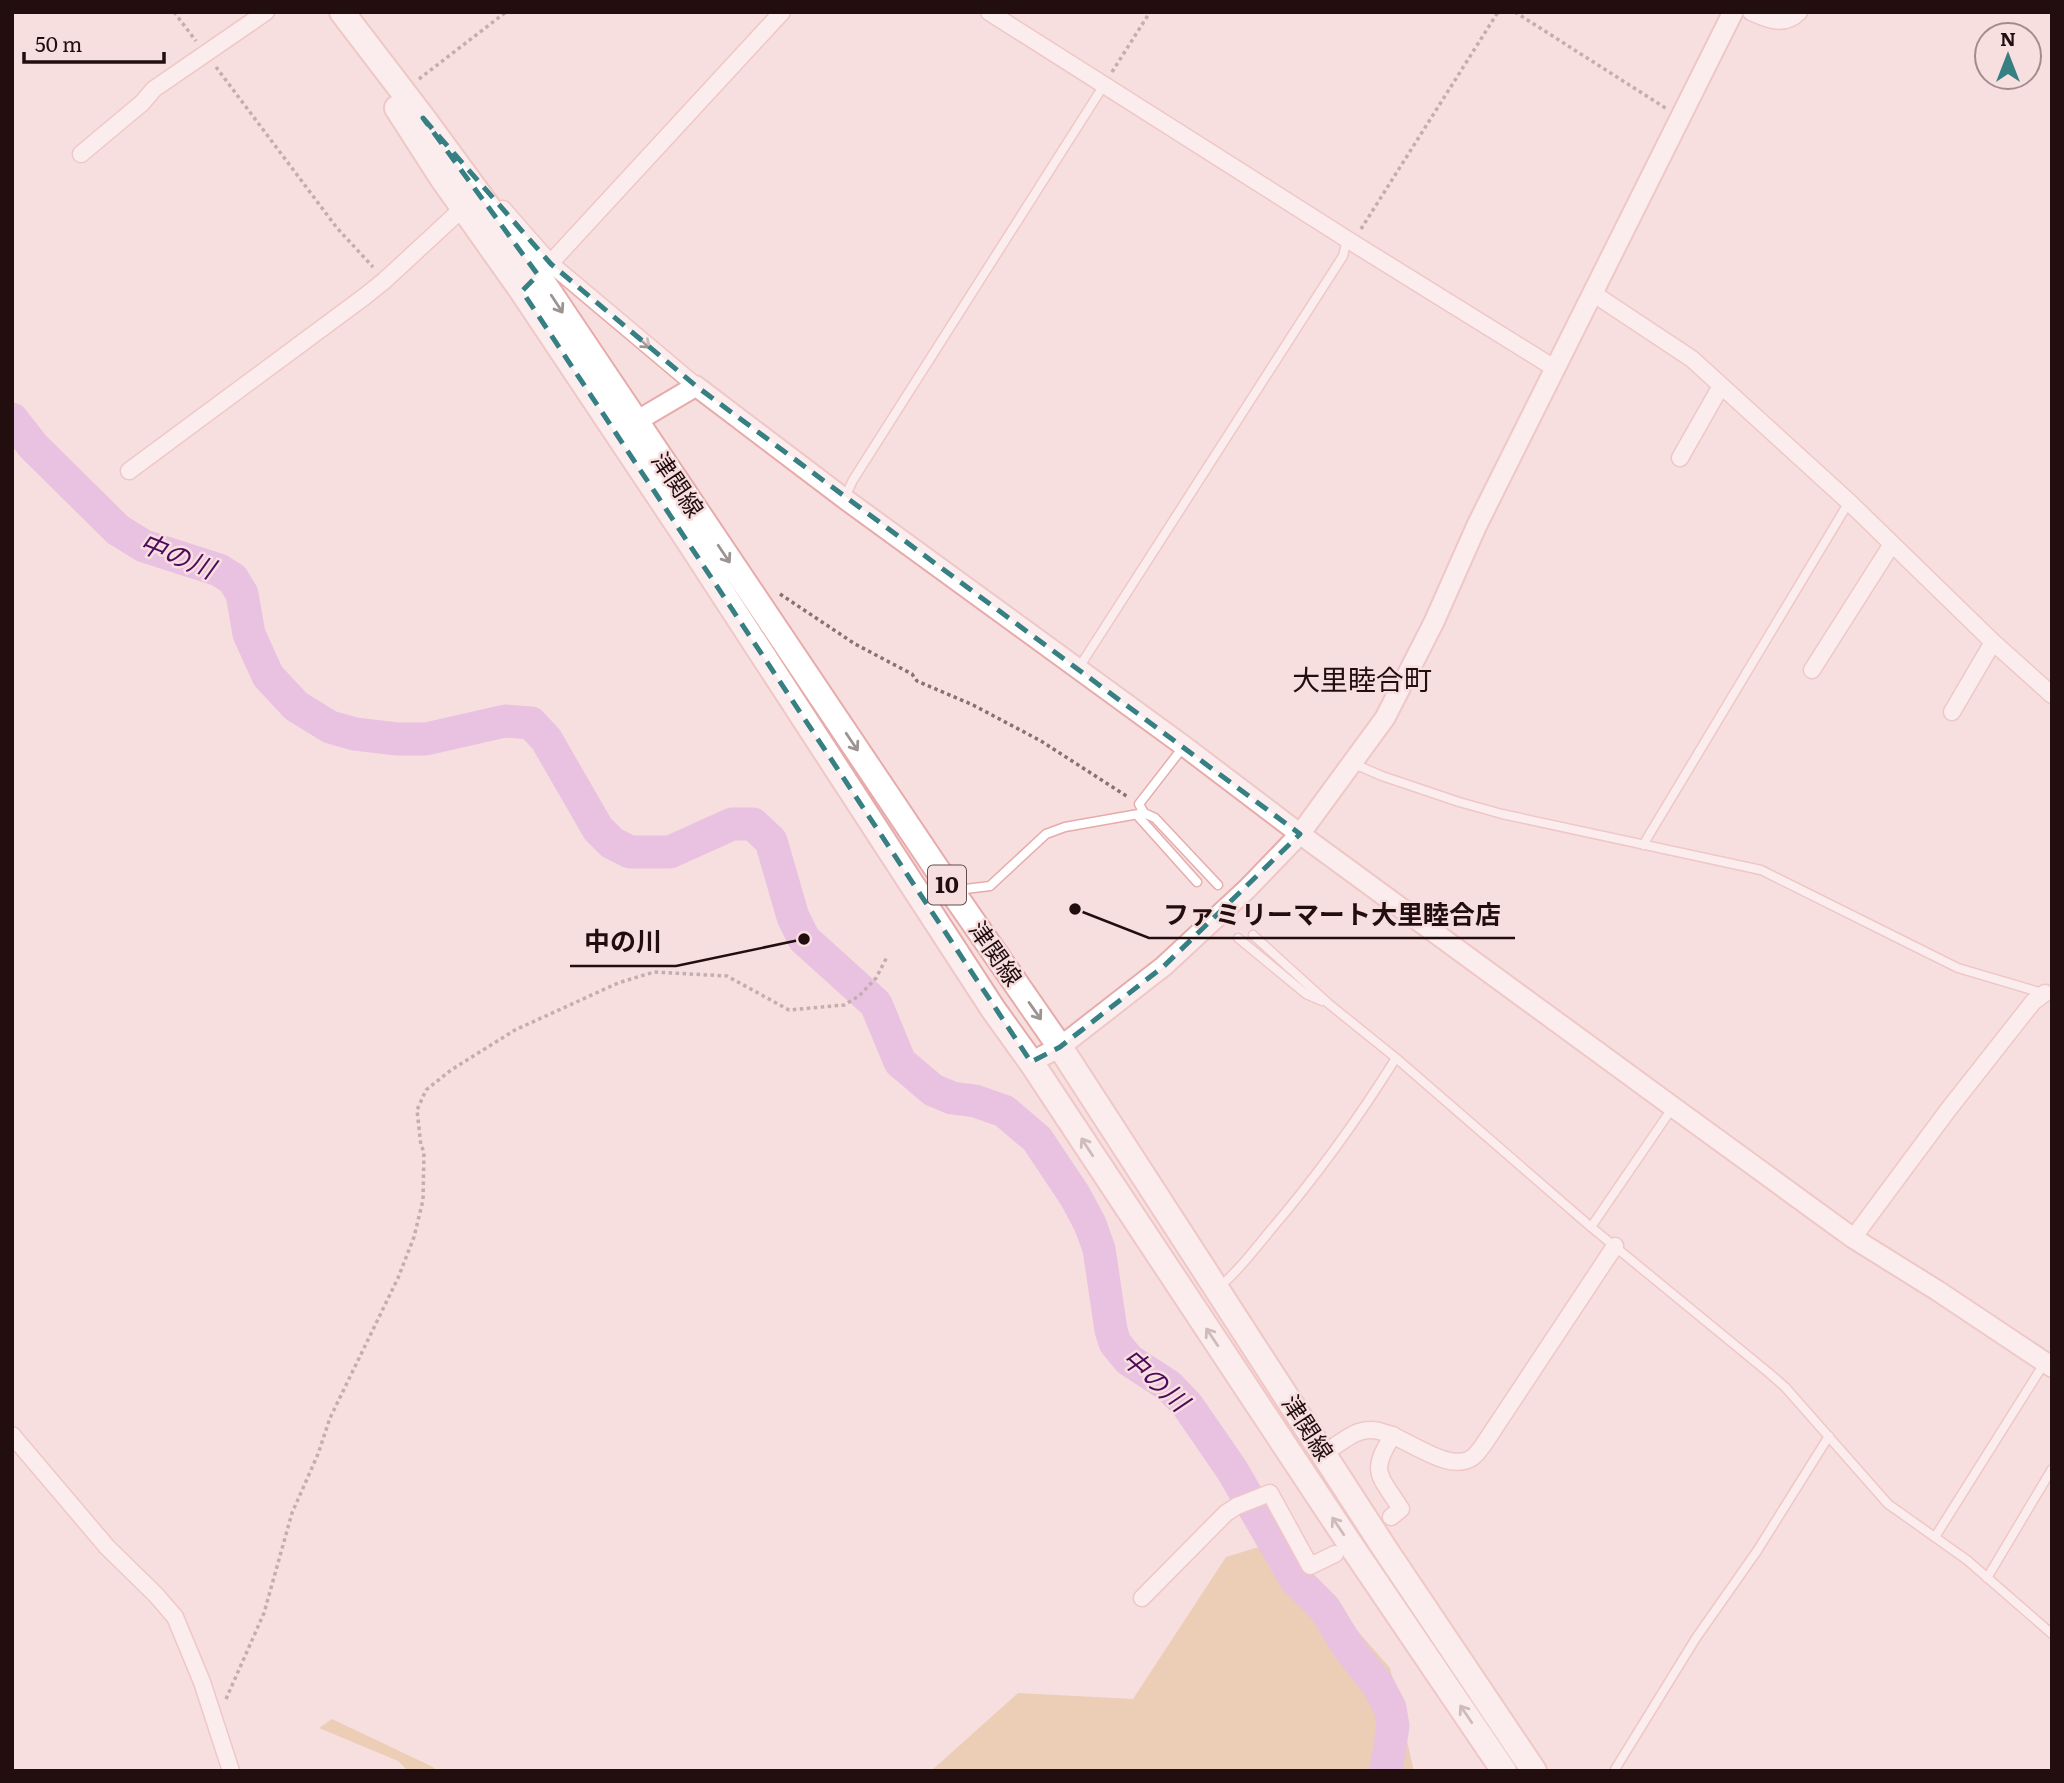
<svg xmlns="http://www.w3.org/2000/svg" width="2064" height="1783" viewBox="0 0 2064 1783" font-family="Literata,'Noto Sans JP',serif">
	<rect width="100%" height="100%" fill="#f8dfdf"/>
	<path fill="#dbba84" d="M 1279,1541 L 1390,1668 L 1414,1771 L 931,1771 L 1018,1693 L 1133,1699 L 1226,1557 Z
		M 332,1719 L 433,1767 L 437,1771 L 408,1771 L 398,1761 L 319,1728 Z"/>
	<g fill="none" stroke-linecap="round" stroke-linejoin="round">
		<path stroke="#d5a0e3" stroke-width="33" d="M 12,419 L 33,446 L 118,530 L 144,546 L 219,570 L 233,579 L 242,594 L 249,634 L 268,676 L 296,706 L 330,727 L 355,734 L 397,739 L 426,739 L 505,721 L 531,723 L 546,739 L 598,829 L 612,843 L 630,852 L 670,852 L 732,824 L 753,824 L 771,841 L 793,917 L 804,939 L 876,1004 L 900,1062 L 933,1090 L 952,1098 L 975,1101 L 1004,1111 L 1037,1139 L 1075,1196 L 1090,1224 L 1099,1249 L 1111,1330 L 1115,1343 L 1129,1360 L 1169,1386 L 1188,1406 L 1232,1470 L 1296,1580 L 1325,1609 L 1348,1647 L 1378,1685 L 1390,1708 L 1393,1726 L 1386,1771"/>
		<g stroke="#e6abaa" stroke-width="11">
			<path id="service" d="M 845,497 L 853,480 L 1104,85
				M 1078,669 L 1343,256 L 1347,239
				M 1352,763 L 1382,776 L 1459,802 L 1502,814 L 1761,870 L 1958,968 L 2046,994
				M 1144,813 L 1155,818 L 1218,885
				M 1137,815 L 1197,882
				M 1643,845 L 1849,502
				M 957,890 L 990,886 L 1046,834 L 1065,827 L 1144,813 L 1139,804 L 1184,746
				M 1253,935 L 1329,1004 L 1396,1058 L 1591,1227 L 1769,1373 L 1785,1387 L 1888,1504 L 1967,1560 L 2052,1634
				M 1238,938 L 1306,994 L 1322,1001
				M 1591,1227 L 1673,1107
				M 1227,1280 C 1243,1265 1255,1249 1269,1232 C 1316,1177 1358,1119 1396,1058
				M 1935,1537 L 2045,1362
				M 1987,1578 L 2052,1469
				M 1614,1771 L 1696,1638 L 1757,1551 L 1829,1436"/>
		</g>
		<g stroke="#e6abaa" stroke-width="19">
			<path id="minor" d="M 989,12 L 1353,243 L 1556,369
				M 1751,12 C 1769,20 1784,27 1799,12
				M 81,154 L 142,103 L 154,89 L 266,12
				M 503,209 L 551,264 L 696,386
				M 544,270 L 782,12
				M 1594,294 L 1692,359 L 1849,502 L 1993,642 L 2052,695
				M 1680,458 L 1721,386
				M 129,471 L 364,297 L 384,281 L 463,208
				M 1812,670 L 1892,544
				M 1952,712 L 1993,642
				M 1853,1238 L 1948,1110 L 2033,1002 L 2045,993
				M 12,1435 L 107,1547 L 156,1595 L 175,1617 L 202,1682 L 231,1771
				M 1335,1446 C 1346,1439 1356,1430 1370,1430 C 1399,1429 1447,1477 1473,1457 C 1477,1454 1481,1448 1484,1444 L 1615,1246
				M 1391,1517 L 1401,1509 C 1379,1474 1369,1473 1393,1435
				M 1142,1598 L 1226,1513 L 1237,1506 L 1270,1493 L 1310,1566 L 1335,1554"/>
		</g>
		<g stroke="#e6abaa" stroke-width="23">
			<path id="tertiary" d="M 635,422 L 696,386 L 845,499 L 1184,746 L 1300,834 L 1673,1107 L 1853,1238 L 1938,1291 L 2052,1367
				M 1031,1062 L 1060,1047 L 1164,966 L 1247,889 L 1300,834 L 1385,718 L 1434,622 L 1477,525 L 1733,12"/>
		</g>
		<g stroke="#e6abaa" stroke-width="28">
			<path id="primary" d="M 342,12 L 423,118 L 538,275 L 951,890 L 1060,1047 L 1385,1549 L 1534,1771
				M 397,108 L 442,178 L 522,291 L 686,537 L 993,1009 L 1031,1062 L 1346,1538 L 1504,1771"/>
		</g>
		<path stroke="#887171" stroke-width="3.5" stroke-dasharray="3.5 3.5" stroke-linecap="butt" d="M 174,12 L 196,41
			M 1515,12 L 1667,109
			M 216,67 L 337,228 L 373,267
			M 1112,72 L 1150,12
			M 419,79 L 506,12
			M 1361,229 L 1498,12
			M 780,594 L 855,644 L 912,674 L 917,681 L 973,705 L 1041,741 L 1128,797
			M 226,1699 L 264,1613 L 292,1513 L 318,1454 L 330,1418 L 398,1278 L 414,1237 L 423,1200 L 424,1151 L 421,1146 L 417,1110 L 426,1090 L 451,1070 L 515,1030 L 618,983 L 654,972 L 727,976 L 789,1010 L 844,1005 L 859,996 L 876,978 L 887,957"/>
		<use href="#service" stroke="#fff" stroke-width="8"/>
		<use href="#minor" stroke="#fff" stroke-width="16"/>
		<use href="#tertiary" stroke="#fff" stroke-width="19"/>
		<use href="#primary" stroke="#fff" stroke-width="24"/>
	</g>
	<defs><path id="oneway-shaft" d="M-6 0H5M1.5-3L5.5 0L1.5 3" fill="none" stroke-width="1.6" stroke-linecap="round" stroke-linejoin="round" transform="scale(1.75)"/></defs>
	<g stroke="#9c9393">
		<use href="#oneway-shaft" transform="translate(557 304) rotate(57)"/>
		<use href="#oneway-shaft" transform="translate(642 341) rotate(40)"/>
		<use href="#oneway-shaft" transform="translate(724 554) rotate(56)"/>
		<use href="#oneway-shaft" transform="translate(852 742) rotate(56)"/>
		<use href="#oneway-shaft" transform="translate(1035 1011) rotate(55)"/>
		<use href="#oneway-shaft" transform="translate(1087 1147) rotate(-123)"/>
		<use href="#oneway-shaft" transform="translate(1212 1337) rotate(-124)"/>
		<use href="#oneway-shaft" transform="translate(1338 1526) rotate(-124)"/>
		<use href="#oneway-shaft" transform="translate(1466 1714) rotate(-124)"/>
	</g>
	<path d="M0 0H2064V1783H0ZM 423,118 L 551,264 L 696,386 L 1300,834 L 1164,966 L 1060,1047 L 1031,1062 L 522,291 L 538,275 Z" fill="#f8dfdf" fill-opacity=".55" fill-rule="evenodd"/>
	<path fill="none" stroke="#367f83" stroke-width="5" stroke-dasharray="14 9" stroke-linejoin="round" d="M 423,118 L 551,264 L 696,386 L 1300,834 L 1164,966 L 1060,1047 L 1031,1062 L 522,291 L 538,275 Z"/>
	<g text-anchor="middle" stroke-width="5" stroke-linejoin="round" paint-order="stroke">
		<rect fill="#f8dfdf" stroke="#634d4d" stroke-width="2" x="928" y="865.5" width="38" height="39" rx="5"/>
		<g font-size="23" font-weight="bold" fill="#230e0f">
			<text x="947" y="893">10</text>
		</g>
		<g font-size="24" fill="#230e0f" stroke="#f8dfdf">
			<text transform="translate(677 485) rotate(56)" y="8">津関線</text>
			<text transform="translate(995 954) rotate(55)" y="8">津関線</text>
			<text transform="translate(1307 1428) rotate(57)" y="8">津関線</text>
		</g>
		<g font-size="26" font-style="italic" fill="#4d095b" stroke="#f8dfdf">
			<text transform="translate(177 556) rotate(22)" y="9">中の川</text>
			<text transform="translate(1155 1380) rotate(42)" y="9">中の川</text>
		</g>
		<g font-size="28" fill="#230e0f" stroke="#f8dfdf">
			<text x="1362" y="690">大里睦合町</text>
		</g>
	</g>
	<path fill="none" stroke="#230e0f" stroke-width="2.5" d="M1075 909L1149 938H1515M804 939L676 966H570"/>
	<g fill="#230e0f" stroke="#f8dfdf" stroke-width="2.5">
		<circle cx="1075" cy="909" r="7"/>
		<circle cx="804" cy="939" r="7"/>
	</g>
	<g font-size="26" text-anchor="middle" font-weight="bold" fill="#230e0f" stroke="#f8dfdf" stroke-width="5" stroke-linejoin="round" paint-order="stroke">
		<text x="1332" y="924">ファミリーマート大里睦合店</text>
		<text x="623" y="951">中の川</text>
	</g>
	<rect width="2064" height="1783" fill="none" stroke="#230e0f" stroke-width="28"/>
	<g transform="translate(2008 56)"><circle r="33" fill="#f8dfdf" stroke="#a38b8c" stroke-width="2"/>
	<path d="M0-5L12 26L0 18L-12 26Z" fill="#367f83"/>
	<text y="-10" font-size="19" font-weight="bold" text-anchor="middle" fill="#230e0f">N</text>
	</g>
	<path d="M24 52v10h140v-10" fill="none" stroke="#230e0f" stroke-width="3.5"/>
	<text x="35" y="52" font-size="21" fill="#230e0f" stroke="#f8dfdf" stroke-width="5" paint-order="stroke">50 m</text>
</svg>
